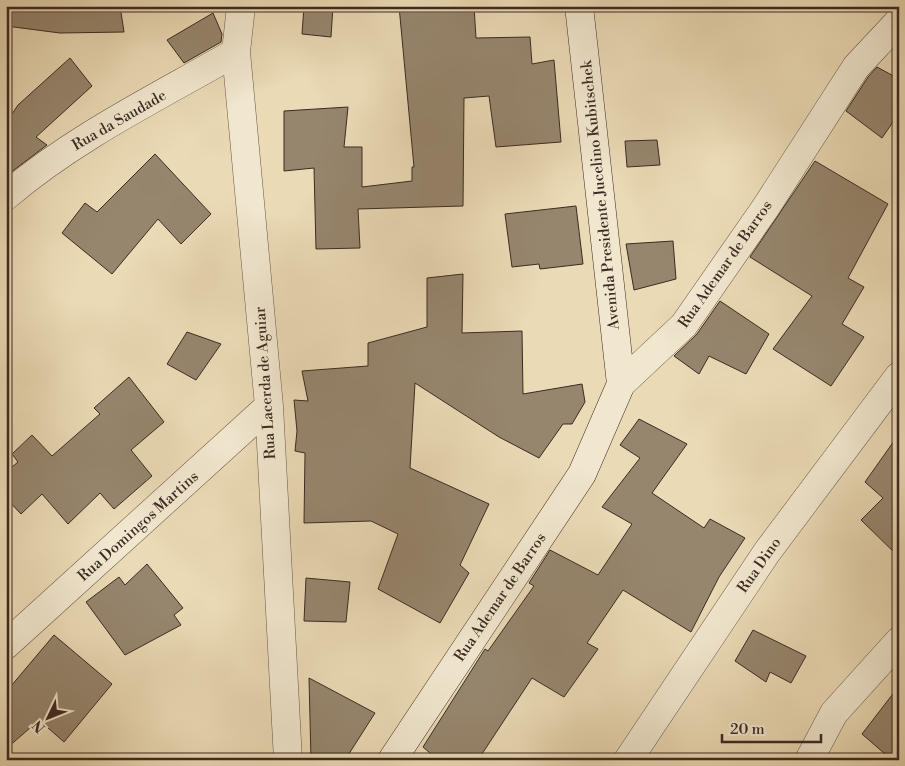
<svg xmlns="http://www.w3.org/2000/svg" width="905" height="766" viewBox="0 0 905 766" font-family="'Libre Bodoni',serif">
	<rect width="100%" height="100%" fill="#eadab5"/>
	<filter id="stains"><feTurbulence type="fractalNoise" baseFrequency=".004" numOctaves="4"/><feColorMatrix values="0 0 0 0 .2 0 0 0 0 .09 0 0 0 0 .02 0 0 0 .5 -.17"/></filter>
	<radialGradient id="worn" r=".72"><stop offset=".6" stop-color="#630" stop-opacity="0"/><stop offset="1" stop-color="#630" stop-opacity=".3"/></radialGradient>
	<path fill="#96866e" stroke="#3c2a22" d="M 6,6 L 120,6 L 124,32 L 60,33 L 6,26 Z
		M 304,6 L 333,6 L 331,37 L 302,34 Z
		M 399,6 L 474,6 L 476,38 L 530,37 L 532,64 L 554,60 L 561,142 L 496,147 L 489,96 L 464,98 L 463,206 L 358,209 L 360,248 L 316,249 L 314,168 L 284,171 L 284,111 L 348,107 L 344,147 L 362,147 L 362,187 L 412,181 L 412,167 L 414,167 Z
		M 213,13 L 222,34 L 221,42 L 184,63 L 167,40 Z
		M 70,58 L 92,86 L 36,137 L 47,145 L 6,176 L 6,115 L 10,117 L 18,105 Z
		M 877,67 L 899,79 L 899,113 L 882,138 L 846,111 L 868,77 Z
		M 657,140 L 660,165 L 627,167 L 625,141 Z
		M 155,154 L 211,214 L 181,244 L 158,219 L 112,274 L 62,233 L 85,203 L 97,212 Z
		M 815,161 L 888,204 L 848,278 L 864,287 L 842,324 L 864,337 L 831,386 L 773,349 L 812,296 L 750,257 Z
		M 576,206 L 583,264 L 540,269 L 539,264 L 512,267 L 505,214 Z
		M 673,241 L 676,279 L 634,290 L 626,244 Z
		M 463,274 L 462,333 L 522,331 L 523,394 L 582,384 L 585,402 L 572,424 L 563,424 L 539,458 L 499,437 L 415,383 L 410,468 L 489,504 L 460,565 L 469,573 L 440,623 L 378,589 L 398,534 L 371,521 L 304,523 L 305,453 L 295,451 L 297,431 L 294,400 L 308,401 L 302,371 L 368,366 L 368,343 L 427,327 L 427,278 Z
		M 720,301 L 769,334 L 746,374 L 709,356 L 699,374 L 674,356 L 697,334 Z
		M 187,332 L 221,344 L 196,380 L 167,364 Z
		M 129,377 L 164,422 L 131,450 L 152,476 L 114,509 L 100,493 L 68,524 L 42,494 L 21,514 L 6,498 L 6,472 L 18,462 L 12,454 L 32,435 L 52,456 L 100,414 L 94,408 Z
		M 639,419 L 687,444 L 652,493 L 704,528 L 710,519 L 745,538 L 719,577 L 691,632 L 623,590 L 587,643 L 598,649 L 564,697 L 532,678 L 478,760 L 438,760 L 423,747 L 485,649 L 488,651 L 534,586 L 529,583 L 550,550 L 598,575 L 632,524 L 602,507 L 640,458 L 620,445 Z
		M 899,434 L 899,557 L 861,520 L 883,498 L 865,482 Z
		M 147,564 L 183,608 L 174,615 L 181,625 L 125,655 L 86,602 L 119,577 L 125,585 Z
		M 306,578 L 350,582 L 346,622 L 304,621 Z
		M 753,630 L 806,656 L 791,683 L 770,672 L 766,682 L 735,661 Z
		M 54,635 L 112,684 L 64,742 L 39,720 L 6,749 L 6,692 Z
		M 309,678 L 375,713 L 345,760 L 311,760 Z
		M 899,686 L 899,760 L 892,760 L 862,734 Z"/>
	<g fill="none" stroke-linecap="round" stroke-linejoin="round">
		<g stroke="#685647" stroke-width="29">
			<path id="street" d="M 241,6 L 236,52 L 269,406 L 288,760
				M 6,196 C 75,137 158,97 236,52
				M 621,384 L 684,325 L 766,207 L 856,67 L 899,21
				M 6,645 L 269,406
				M 628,760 L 767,552 L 899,376
				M 809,760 L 834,713 L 899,641"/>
		</g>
		<g stroke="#3c2a22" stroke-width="29">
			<path id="secondary" d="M 392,760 L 582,474 L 621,384 L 579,6"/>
		</g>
		<use href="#street" stroke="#f1e7cf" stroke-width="28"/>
		<use href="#secondary" stroke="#f1e7cf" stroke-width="28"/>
	</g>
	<g text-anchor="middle" stroke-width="4" stroke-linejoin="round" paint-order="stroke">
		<g font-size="15" fill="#3c2a22" stroke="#f1e7cf">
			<text transform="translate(119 120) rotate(-30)" y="5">Rua da Saudade</text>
			<text transform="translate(600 195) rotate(-96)" y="5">Avenida Presidente Jucelino Kubitschek</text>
			<text transform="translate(725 264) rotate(-55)" y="5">Rua Ademar de Barros</text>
			<text transform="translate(265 383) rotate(-94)" y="5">Rua Lacerda de Aguiar</text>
			<text transform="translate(138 526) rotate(-42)" y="5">Rua Domingos Martins</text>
			<text transform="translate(759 565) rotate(-55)" y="5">Rua Dino</text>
			<text transform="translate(500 597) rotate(-56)" y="5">Rua Ademar de Barros</text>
		</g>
	</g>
	<rect width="905" height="766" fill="none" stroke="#eadab5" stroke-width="25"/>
	<rect x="8" y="8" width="890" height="751" fill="none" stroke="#3c2a22" stroke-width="2.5"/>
	<rect x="12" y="12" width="880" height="741" fill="none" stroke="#3c2a22"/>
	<g transform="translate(48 718) rotate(227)" stroke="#f1e7cf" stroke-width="4" paint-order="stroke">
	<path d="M0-4L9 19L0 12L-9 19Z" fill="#3c2a22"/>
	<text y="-8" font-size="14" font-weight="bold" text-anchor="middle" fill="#3c2a22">N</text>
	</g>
	<path d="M722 734v8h99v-8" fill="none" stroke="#3c2a22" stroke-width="2.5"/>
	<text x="730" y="734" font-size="15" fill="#3c2a22" stroke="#f1e7cf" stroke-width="4" paint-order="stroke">20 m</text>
	<rect width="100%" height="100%" filter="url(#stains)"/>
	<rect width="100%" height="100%" fill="url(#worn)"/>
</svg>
